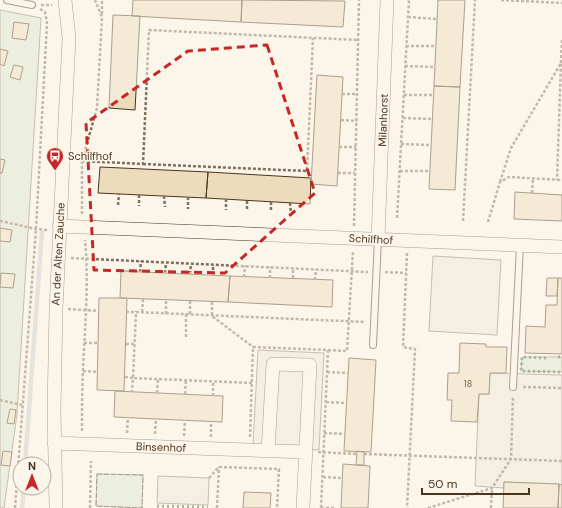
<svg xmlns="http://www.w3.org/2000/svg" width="562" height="508" viewBox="0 0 562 508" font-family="'DM Sans',sans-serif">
	<rect width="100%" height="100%" fill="#fbf6e9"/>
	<path fill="#dce7d0" stroke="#887966" d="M 0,10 L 41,18 L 17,414 L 4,508 L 0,508 Z
		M 522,357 L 562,357 L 562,372 L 521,371 Z
		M 97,474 L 143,475 L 142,508 L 96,506 Z"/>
	<path fill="#ede7d9" stroke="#887966" d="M 433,256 L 501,260 L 497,335 L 429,331 Z
		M 258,350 L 324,353 L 319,450 L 253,446 Z
		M 490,373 L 562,375 L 562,485 L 504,482 L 504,488 L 475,486 L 479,394 L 489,394 Z
		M 158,476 L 209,478 L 208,505 L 157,503 Z"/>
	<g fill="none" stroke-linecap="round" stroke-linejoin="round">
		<path stroke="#c9cecd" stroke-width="4.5" d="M 25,464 L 42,232
			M 22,508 L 24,488"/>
	</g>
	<path fill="#ecdcbc" stroke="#4a3520" d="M 133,0 L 242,0 L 241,22 L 132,16 Z
		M 242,0 L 345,1 L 343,27 L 241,22 Z
		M 438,0 L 465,0 L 460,87 L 434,86 Z
		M 113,15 L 140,16 L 135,110 L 109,108 Z
		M 14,22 L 29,24 L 26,40 L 12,38 Z
		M 0,49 L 8,51 L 4,66 L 0,64 Z
		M 14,65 L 23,67 L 20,80 L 10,77 Z
		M 317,75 L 343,77 L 337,186 L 311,184 Z
		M 434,86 L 460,87 L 455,190 L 429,189 Z
		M 0,159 L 5,160 L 2,173 L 0,173 Z
		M 100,167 L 208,172 L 206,198 L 98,193 Z
		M 208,172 L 311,178 L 310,204 L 206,198 Z
		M 515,192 L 562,195 L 562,221 L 514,219 Z
		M 0,228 L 12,230 L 10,242 L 0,241 Z
		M 121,271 L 230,276 L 228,302 L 120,298 Z
		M 1,273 L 15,274 L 13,288 L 0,287 Z
		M 230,276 L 333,280 L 332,307 L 228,302 Z
		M 547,278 L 558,278 L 557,296 L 546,296 Z
		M 558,278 L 562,278 L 562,354 L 525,353 L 526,326 L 545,327 L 546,305 L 557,305 Z
		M 99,298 L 127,298 L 124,391 L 97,390 Z
		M 460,343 L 486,344 L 486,347 L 507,347 L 506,373 L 490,373 L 489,394 L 479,394 L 477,422 L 451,421 L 452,400 L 447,400 L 448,373 L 459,373 Z
		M 349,358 L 376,360 L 371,452 L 344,451 Z
		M 115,391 L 223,396 L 222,422 L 114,417 Z
		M 10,409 L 16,410 L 14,424 L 7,423 Z
		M 3,451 L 12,452 L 10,466 L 1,465 Z
		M 357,451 L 364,452 L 364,465 L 356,465 Z
		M 343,464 L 370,466 L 368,508 L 341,508 Z
		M 504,482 L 559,484 L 558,508 L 503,508 Z
		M 559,484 L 562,485 L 562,508 L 558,508 Z
		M 244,492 L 271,493 L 270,508 L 243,508 Z"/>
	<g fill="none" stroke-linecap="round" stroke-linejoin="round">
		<g stroke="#4a3520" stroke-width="8">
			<path id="lane" d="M 7,0 L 32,5
				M 373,345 L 378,239
				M 513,387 L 520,245"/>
		</g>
		<g stroke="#4a3520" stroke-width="14">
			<path id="street" d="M 59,226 L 562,247
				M 378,239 L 387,0
				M 54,443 L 306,452
				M 268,451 L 273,364 L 310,365 L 303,508
				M 56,508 L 54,410 L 56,309 L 69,38 L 65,0"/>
		</g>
		<path stroke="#7f6f5c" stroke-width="2.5" stroke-dasharray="3 2" stroke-linecap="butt" d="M 501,0 L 562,3
			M 41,5 L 52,5
			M 102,14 L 102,0
			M 408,17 L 437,19
			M 406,46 L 436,46
			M 561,63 L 562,39
			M 405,66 L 435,67
			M 342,94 L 357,94
			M 404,95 L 433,95
			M 403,118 L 432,119
			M 341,120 L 357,121
			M 401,144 L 431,145
			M 339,147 L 356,147
			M 82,161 L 143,164 L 149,30 L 358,40
			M 143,164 L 307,171 L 313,38
			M 400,171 L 430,171
			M 338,173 L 355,173
			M 500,182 L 511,148 L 561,63 L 557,180
			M 532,193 L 533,178
			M 139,195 L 139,206
			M 562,195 L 562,194
			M 164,196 L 165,207
			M 188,197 L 188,209
			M 226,199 L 226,210
			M 247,201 L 247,211
			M 271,202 L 271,212
			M 290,203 L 291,213
			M 118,205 L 119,194
			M 82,214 L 82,161 L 97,108 L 102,17 L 95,0
			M 397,218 L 409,0
			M 0,221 L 36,229 L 47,230
			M 463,221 L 475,0
			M 488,222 L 500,182 L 509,177 L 562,180
			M 354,226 L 359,0
			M 407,253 L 403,347 L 415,349 L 407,508
			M 71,258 L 368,272
			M 140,272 L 141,261
			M 385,272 L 406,273
			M 165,273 L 166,263
			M 190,274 L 191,264
			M 213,275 L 213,265
			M 244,277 L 245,266
			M 270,278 L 270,267
			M 293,278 L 293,268
			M 315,280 L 316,269
			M 190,301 L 190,315
			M 212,302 L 212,316 L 253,347
			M 68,309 L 99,311
			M 126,312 L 136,312
			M 142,312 L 143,299
			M 166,314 L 166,300
			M 186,337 L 186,314
			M 84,343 L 98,343
			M 126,344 L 134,344
			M 328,350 L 347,351 L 353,251
			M 83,371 L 98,372
			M 327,372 L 348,373
			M 125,377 L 133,378 L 132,391
			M 252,383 L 133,378 L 136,312 L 365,322
			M 523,387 L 562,388
			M 157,393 L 158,379
			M 185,394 L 186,380
			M 213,396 L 213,381
			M 0,400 L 22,405
			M 326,402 L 347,403
			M 82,431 C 82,410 82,390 83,369 C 85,326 89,283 85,240
			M 127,433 L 128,417
			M 324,433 L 345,434
			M 155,434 L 156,419
			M 184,436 L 185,420
			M 211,437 L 211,422
			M 250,437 L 253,347 L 328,350 L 321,508
			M 318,452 L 357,454
			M 364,454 L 562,461
			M 219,467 L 279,469 L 277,508
			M 323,477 L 343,478
			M 209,478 L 218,468
			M 15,508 L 36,229 L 47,23 L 45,12 L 40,9
			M 90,508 L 91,461
			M 217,508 L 219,467
			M 321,508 L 335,508
			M 428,508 L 492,488 L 511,459 L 513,396
			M 491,508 L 492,488"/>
		<use href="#lane" stroke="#fbf6e9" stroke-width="6"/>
		<use href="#street" stroke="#fbf6e9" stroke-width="13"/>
		<path stroke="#436837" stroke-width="3" stroke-dasharray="2 3" stroke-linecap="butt" d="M 558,357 L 562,357
			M 546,358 L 522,357 L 521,371 L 562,372
			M 157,506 L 208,507"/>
		<path stroke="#4a3520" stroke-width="1" stroke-dasharray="5 2" stroke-linecap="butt" d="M 97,474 L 143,475 L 142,508 L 96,506 Z"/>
	</g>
	<path d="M0 0H562V508H0ZM 267,45 L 315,193 L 225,273 L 94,270 L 86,123 L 188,51 Z" fill="#fbf6e9" fill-opacity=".55" fill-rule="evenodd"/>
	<path fill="none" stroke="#c62828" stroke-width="3" stroke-dasharray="8 5" stroke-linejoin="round" d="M 267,45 L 315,193 L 225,273 L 94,270 L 86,123 L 188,51 Z"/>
	<defs>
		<g id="bus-pin" transform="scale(0.9)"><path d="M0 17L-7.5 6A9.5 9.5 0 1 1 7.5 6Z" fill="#c62828" stroke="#fbf6e9"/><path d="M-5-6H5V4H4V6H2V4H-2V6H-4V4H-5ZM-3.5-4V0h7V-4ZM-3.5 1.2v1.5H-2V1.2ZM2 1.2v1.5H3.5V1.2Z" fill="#fff"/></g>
	</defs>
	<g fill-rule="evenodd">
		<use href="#bus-pin" x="55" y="156"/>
	</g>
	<g text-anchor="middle" stroke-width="3" stroke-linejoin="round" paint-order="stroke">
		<g font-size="9" fill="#725f47">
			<text x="468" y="387">18</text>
		</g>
		<g font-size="11" fill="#4a3520" stroke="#fbf6e9">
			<text transform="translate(383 120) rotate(-88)" y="4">Milanhorst</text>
			<text transform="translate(371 239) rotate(3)" y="4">Schilfhof</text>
			<text transform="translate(58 254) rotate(-87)" y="4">An der Alten Zauche</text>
			<text transform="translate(161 447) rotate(2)" y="4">Binsenhof</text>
		</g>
		<g font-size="11" fill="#4a3520" stroke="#fbf6e9" text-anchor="start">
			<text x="68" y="160">Schilfhof</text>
		</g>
	</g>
	<g transform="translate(32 476)"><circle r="19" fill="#fbf6e9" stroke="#b4a999"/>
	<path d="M0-3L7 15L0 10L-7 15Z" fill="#c62828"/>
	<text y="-6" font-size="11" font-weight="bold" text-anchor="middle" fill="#4a3520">N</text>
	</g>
	<path d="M422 488v6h107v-6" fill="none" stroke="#4a3520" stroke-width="2"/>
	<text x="428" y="488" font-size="12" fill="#4a3520" stroke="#fbf6e9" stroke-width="3" paint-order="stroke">50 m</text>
</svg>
